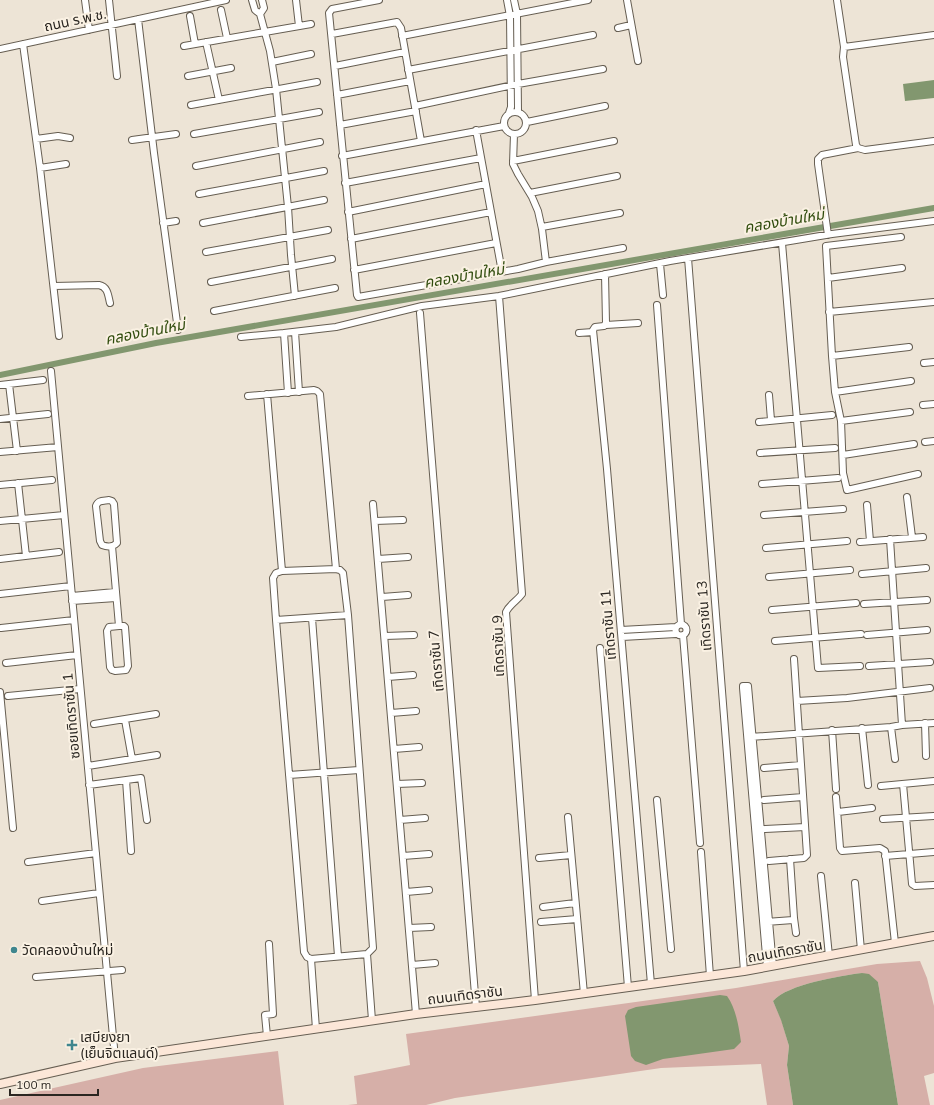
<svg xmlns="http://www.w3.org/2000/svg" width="934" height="1105" viewBox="0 0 934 1105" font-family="Mulish,'Noto Sans Thai',sans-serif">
	<rect width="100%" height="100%" fill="#ede4d6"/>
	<path fill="#d6afa8" d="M 920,961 L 927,978 L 934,1006 L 934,1073 L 924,1076 L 930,1105 L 898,1105 L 878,982 L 862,973 C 840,976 788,984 773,1001 L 781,1019 L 789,1046 L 787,1065 L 793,1105 L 767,1105 L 761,1064 L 661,1068 L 455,1098 L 426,1105 L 348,1105 L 357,1104 L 354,1076 L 410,1065 L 406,1034 L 736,988 L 877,964 Z
		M 278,1051 L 284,1105 L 0,1105 L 0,1100 L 143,1068 Z"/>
	<path fill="#82976f" d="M 934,80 L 934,98 L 905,101 L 903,84 Z
		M 862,973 L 869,974 L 878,982 L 898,1105 L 793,1105 L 787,1065 L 789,1046 L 781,1020 L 773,1001 C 788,984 840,976 862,973 Z
		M 720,995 L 727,996 C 736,1008 739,1028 741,1042 L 734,1049 L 663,1059 L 646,1065 L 635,1061 L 631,1056 L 625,1016 L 628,1010 L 636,1007 Z"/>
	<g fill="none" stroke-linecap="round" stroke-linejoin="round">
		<path stroke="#82976f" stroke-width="6" d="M 0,375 L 156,343 L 934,208"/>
		<g stroke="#665e52" stroke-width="8">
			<path id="street" d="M 85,0 L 89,30
				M 109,0 L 117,76
				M 252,0 L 255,10 L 260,14 L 270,51 L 276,89 L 288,207 L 291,255 L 295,296
				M 296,0 L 299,26
				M 379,0 L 332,9 L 329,13 L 357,295 L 358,297 L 518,269 L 546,262 L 623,248
				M 507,0 L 510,16 L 511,107 L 509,113
				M 514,0 L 517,14 L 518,112
				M 627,0 L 638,61
				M 837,0 L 844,47 L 843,57 L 856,145 L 858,148
				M 221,10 L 227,38
				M 260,14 L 264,8 L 262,0
				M 190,16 L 195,44
				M 138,19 L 154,153 L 178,330
				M 618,28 L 631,25
				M 332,34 L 397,22 L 401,28 L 421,141
				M 402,36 L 588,0
				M 206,42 L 219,100
				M 23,44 L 40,168 L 59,336
				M 184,46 L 311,24
				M 844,47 L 934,35
				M 0,49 L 226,0
				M 272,62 L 311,54
				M 335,66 L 405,52
				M 408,70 L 593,35
				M 188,76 L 231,68
				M 337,95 L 410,81
				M 191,105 L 317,82
				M 415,106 L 518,84 L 603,69
				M504 123a11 11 0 1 1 22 0a11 11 0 1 1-22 0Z
				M 527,122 L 605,106
				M 340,125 L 416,111
				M 476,130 L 502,272
				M 194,134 L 319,112
				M 514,134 L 513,164 L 518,174 L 532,197 L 538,211 L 542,229 L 546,262
				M 36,139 L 58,136 L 70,138
				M 132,140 L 176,134
				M 342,156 L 504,126
				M 513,161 L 614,141
				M 196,166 L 320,142
				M 40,168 L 66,164
				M 345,183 L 481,158
				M 530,193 L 617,176
				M 199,194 L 324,171
				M 348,212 L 486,184
				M 163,223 L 176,221
				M 203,223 L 324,200
				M 542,227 L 620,213
				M 828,235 L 818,164 L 818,159 L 822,155 L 858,148 L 865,150 L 934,141
				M 901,237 L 826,246 L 832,356 L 835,392 L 841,421 L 843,473 L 847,490 L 918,474
				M 351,239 L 491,212
				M 782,243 L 818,668 L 860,666
				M 206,252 L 328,230
				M 688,258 L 744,971
				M 660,264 L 663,295
				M 354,270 L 496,243
				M 605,274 L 606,323 L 604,326 L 595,327 L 593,330 L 607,469 L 651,984
				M 828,278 L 902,268
				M 211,282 L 332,259
				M 54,286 L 99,285 C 108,287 108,295 110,303
				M 499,296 L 522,594 C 517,601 510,604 506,612 L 535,1000
				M 657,305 L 681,624
				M 214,311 L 335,288
				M 829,312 L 934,302
				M 420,313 L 476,1007
				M 606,325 L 638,323
				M 295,332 L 299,392
				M 579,333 L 593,332
				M 241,337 L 284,333
				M 832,356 L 909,347
				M 924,363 L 934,362
				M 51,371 L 115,1058
				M 9,384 L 17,451
				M 0,385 L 43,380
				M 835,392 L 911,381
				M 288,393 L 284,333 L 336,327 L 422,306 L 499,296 L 670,261 L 832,234 L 934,221
				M 267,394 L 282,571
				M 769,395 L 771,420
				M 248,396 L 314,390 L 317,391 L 320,394 L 336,569
				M 923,405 L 934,404
				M 0,419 L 48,414
				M 841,421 L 910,412
				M 759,422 L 832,415
				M 925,442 L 934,441
				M 0,452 L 58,447
				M 760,453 L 835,448
				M 843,455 L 914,444
				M 18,483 L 26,556
				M 762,484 L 838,478
				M 0,485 L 52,480
				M 907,497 L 912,537
				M 109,500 L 112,501 L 114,504 L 117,543 C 113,547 107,547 102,545 L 100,541 L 96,506 C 98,500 103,501 109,500 Z
				M 373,504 L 416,1014
				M 867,505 L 870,541
				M 764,515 L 843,509
				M 0,521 L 64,515
				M 375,521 L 403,520
				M 890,539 L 902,725 L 891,727 L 895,759
				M 860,542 L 923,537
				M 112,546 L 119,626
				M 766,548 L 847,541
				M 0,559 L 59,552
				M 378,559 L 408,557
				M 336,569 L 340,570 L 343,573 L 348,615 L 373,948 L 367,954 L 311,959 L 307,957 L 304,952 L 276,620 L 273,578 L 276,573 L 282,571 Z
				M 862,574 L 926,568
				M 769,577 L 850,570
				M 0,594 L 71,586
				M 72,596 L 115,592
				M 382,597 L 408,595
				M 72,601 L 116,598
				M 864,604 L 927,600
				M 772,610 L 856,603
				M 312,618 L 338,956
				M 276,620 L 348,615
				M675.5 630a5.5 5.5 0 1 1 11 0a5.5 5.5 0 1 1-11 0Z
				M 119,626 L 124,626 L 125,627 L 128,666 L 126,670 L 115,671 L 112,670 L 110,667 L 107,631 L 109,627 Z
				M 1,628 L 74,620
				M 621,630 L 676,627
				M 683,635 L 700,843
				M 867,635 L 927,630
				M 385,636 L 414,635
				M 622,637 L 676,634
				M 775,641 L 861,634
				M 600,648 L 628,987
				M 6,663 L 77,655
				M 869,666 L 930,662
				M 388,677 L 413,675
				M 0,692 L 13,828
				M 8,696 L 80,689
				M 797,701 L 847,698 L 930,688
				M 391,713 L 416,711
				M 125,720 L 132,759
				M 925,723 L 926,756
				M 94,724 L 156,714
				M 902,725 L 934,723
				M 862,728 L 868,785
				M 832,730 L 836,789
				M 750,737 L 891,727
				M 394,749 L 419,747
				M 88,766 L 157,755
				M 764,768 L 801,765
				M 289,775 L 359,770
				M 126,780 L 131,851
				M 397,784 L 422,783
				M 903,784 L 912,884 L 915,886 L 934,885
				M 89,785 L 141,778 L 147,820
				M 881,786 L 934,781
				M 836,797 L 840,848 L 842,851 L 880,848 L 885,851 L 895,943
				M 657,800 L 671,949
				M 764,800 L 803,797
				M 838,812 L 872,808
				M 568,817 L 584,994
				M 883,819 L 934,816
				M 400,820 L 425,818
				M 765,829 L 805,827
				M 701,852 L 710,976
				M 403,856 L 429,854
				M 885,856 L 934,852
				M 539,858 L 571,855
				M 769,861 L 804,858 L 807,855 L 794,659
				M 28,862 L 96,853
				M 821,876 L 829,956
				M 855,883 L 861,950
				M 406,892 L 429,890
				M 42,901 L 99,893
				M 543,907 L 575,903
				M 794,918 L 796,933
				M 541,922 L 577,919
				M 766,922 L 793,920 L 794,918 L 790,859
				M 409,928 L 431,927
				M 367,954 L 372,1020
				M 311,959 L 316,1029
				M 412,965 L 435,963
				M 767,967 L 743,688 L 743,686 L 748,686 L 773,966
				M 36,977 L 122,970
				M 267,1036 L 265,1015 L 273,1014 L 269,944"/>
		</g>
		<g stroke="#665e52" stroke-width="10">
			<path id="secondary" d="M 0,1084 L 115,1058 L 416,1014 L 535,1000 L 744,971 L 934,936"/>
		</g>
		<use href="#street" stroke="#fff" stroke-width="6"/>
		<use href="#secondary" stroke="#fce7d8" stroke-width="8"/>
	</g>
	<g fill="#3f868e" stroke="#faf1e3" stroke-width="1.5">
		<circle cx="14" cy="950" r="4"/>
		<path d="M70 1039h4v4h4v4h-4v4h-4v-4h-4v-4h4z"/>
	</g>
	<g text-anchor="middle" stroke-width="4" stroke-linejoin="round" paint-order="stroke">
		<g font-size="14" fill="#2a2621" stroke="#faf1e3">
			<text transform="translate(75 20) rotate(-12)" y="5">ถนน ร.พ.ช.</text>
			<text transform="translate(704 616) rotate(-94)" y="5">เทิดราชัน 13</text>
			<text transform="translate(608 625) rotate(-95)" y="5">เทิดราชัน 11</text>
			<text transform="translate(498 646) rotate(-92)" y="5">เทิดราชัน 9</text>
			<text transform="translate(436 661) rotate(-95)" y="5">เทิดราชัน 7</text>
			<text transform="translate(71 716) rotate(-95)" y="5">ซอยเทิดราชัน 1</text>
			<text transform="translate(785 951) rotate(-10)" y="5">ถนนเทิดราชัน</text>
			<text transform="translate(465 995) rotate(-7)" y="5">ถนนเทิดราชัน</text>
		</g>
		<g font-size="14" fill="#2a2621" stroke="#faf1e3" text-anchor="start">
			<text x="22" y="955">วัดคลองบ้านใหม่</text>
			<text x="80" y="1042">เสบียงยา<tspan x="80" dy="16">(เย็นจิตแลนด์)</tspan></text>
		</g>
		<g font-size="15" font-style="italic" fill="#2f4b0c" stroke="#faf1e3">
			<text transform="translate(784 221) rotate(-10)" y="5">คลองบ้านใหม่</text>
			<text transform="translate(464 276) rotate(-10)" y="5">คลองบ้านใหม่</text>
			<text transform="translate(145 332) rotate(-11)" y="5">คลองบ้านใหม่</text>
		</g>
	</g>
	<path d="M10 1089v6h88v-6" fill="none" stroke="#2a2621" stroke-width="2"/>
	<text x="16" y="1089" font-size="12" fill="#2a2621" stroke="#faf1e3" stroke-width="3" paint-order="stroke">100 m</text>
</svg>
